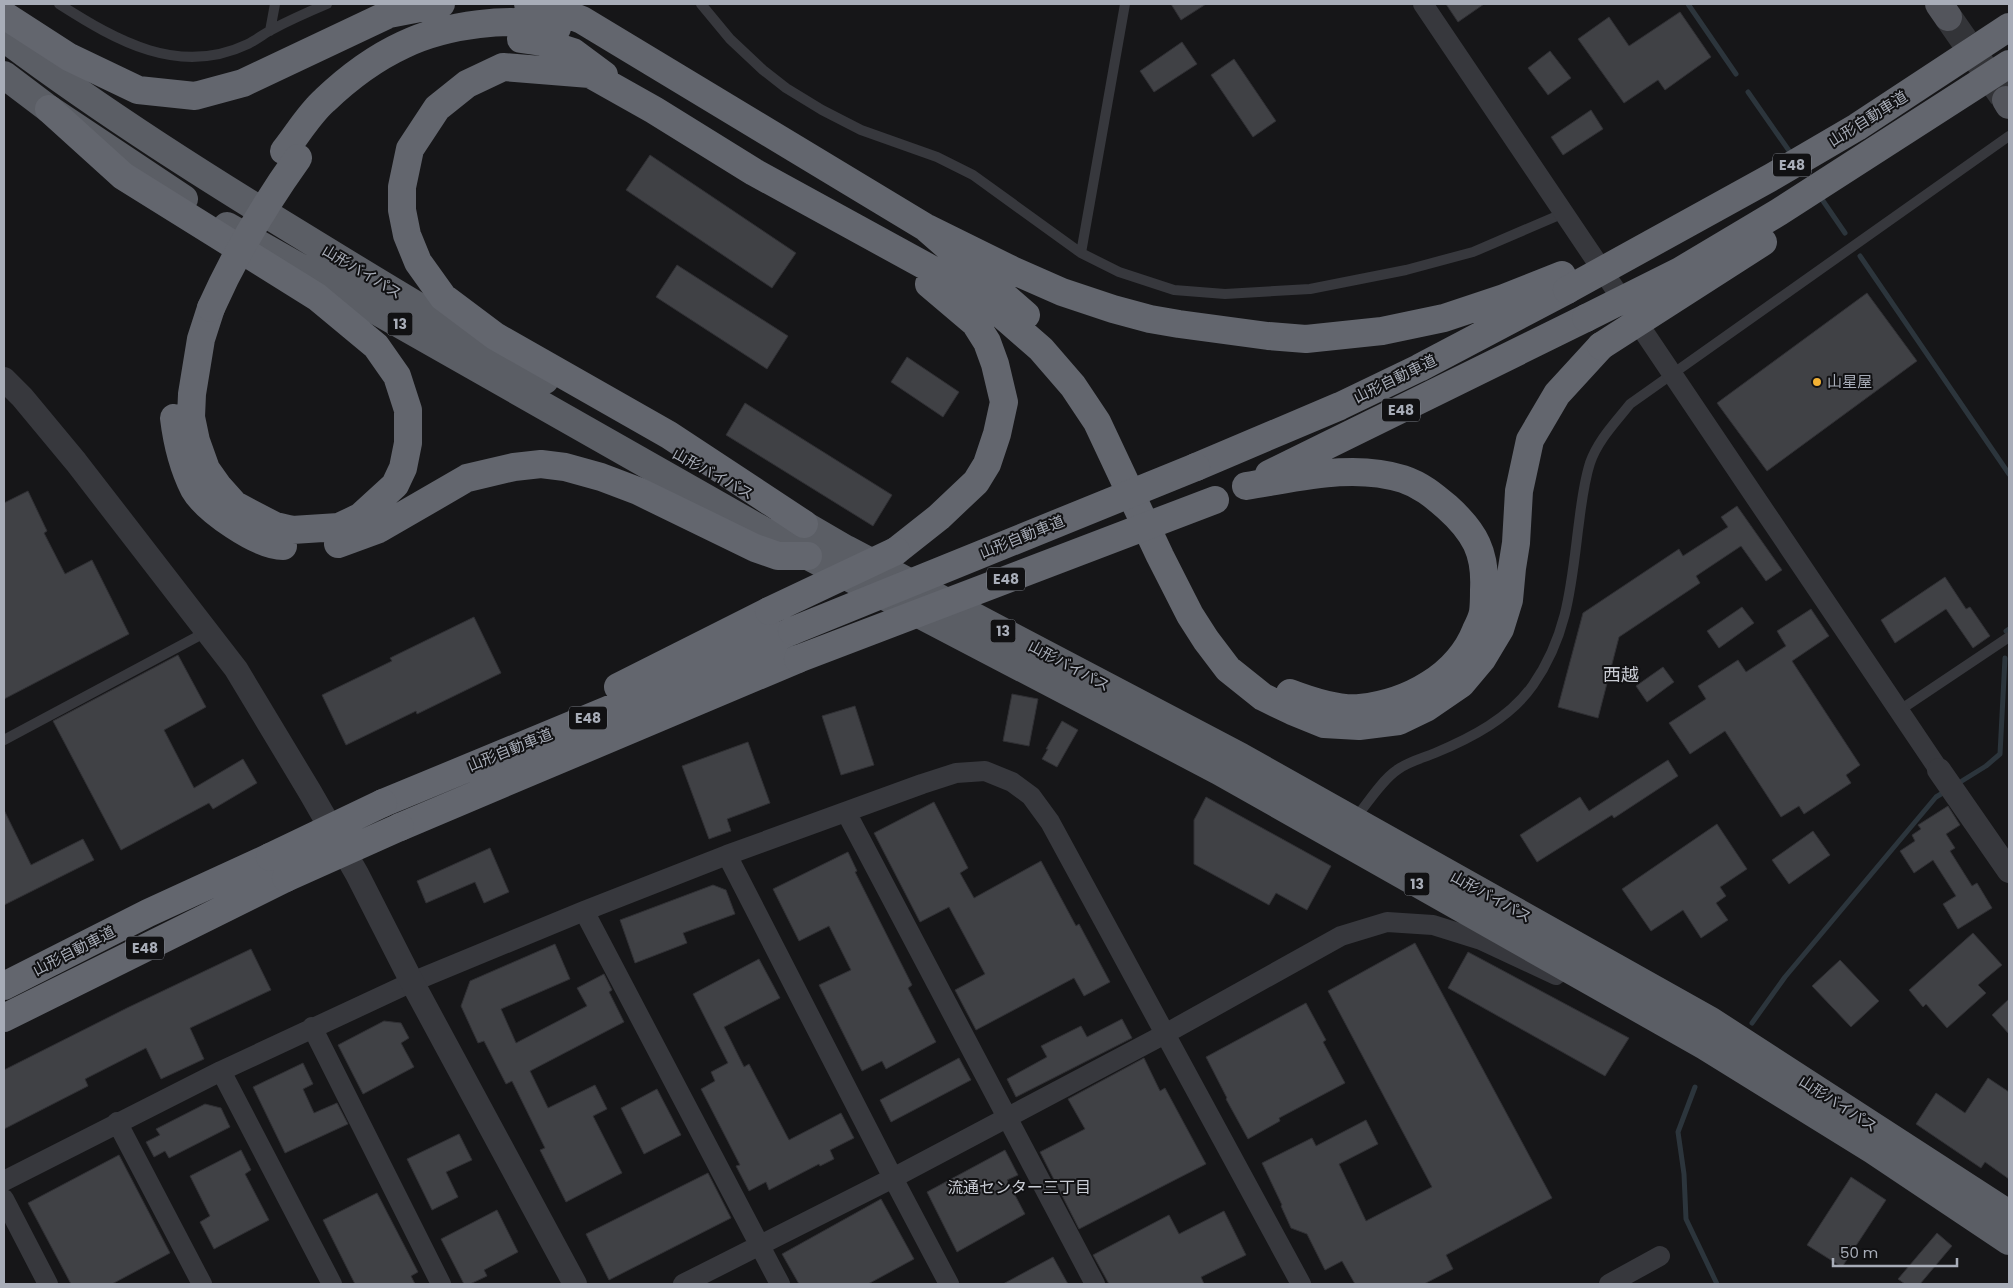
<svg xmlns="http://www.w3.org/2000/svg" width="2013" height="1288" viewBox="0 0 2013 1288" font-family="Poppins,'Noto Sans JP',sans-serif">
	<rect width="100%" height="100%" fill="#161618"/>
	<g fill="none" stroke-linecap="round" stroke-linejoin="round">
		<path stroke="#2c353c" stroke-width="5" d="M 1688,4 L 1736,74
			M 1748,92 L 1792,155
			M 1819,195 L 1845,233
			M 1860,256 L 2009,474
			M 2006,631 L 2009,629
			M 1957,784 L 1986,766 L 2000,754 L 2005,658
			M 1752,1023 L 1785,977 L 1936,797 L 1946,791
			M 1695,1087 L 1678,1132 L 1684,1174 L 1686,1219 L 1717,1284"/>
	</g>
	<path fill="#404145" stroke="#303034" d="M 1171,4 L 1206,4 L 1181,20 Z
		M 1446,4 L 1484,4 L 1458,22 Z
		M 1680,12 L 1711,57 L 1665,90 L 1658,80 L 1624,103 L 1578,39 L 1609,17 L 1629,46 Z
		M 1182,42 L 1197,64 L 1154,92 L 1140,71 Z
		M 1550,51 L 1571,78 L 1548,95 L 1528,68 Z
		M 1234,59 L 1276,121 L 1253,137 L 1211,75 Z
		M 1591,110 L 1603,129 L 1563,155 L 1551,137 Z
		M 650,155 L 796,253 L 772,288 L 626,190 Z
		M 677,265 L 788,336 L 767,369 L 656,297 Z
		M 1867,293 L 1917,361 L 1767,471 L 1717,403 Z
		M 907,357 L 959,392 L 943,417 L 891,382 Z
		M 745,403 L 892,495 L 873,526 L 726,435 Z
		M 28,491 L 47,531 L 44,533 L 65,574 L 92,560 L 129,634 L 4,699 L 4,503 Z
		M 1737,506 L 1782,570 L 1766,581 L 1741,546 L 1696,576 L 1700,583 L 1619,637 L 1598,718 L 1558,707 L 1583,613 L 1679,549 L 1683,556 L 1728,527 L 1721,517 Z
		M 1945,577 L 1966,609 L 1970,607 L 1990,636 L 1973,648 L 1946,609 L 1895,643 L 1881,620 Z
		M 1742,607 L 1754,623 L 1719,648 L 1707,631 Z
		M 1811,609 L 1829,636 L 1792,661 L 1860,765 L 1846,775 L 1851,783 L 1804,814 L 1799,806 L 1781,817 L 1725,731 L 1690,754 L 1669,723 L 1706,699 L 1698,686 L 1738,660 L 1746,672 L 1786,646 L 1777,631 Z
		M 474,617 L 501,673 L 417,714 L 416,711 L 346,745 L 322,695 L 392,661 L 390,658 Z
		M 178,655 L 206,707 L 164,730 L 194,788 L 243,759 L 257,783 L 213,809 L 209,803 L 121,850 L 53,721 Z
		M 1663,667 L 1674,682 L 1647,702 L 1636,686 Z
		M 1012,694 L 1038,699 L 1029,746 L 1003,741 Z
		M 855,706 L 874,765 L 841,775 L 822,716 Z
		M 1062,721 L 1078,730 L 1057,767 L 1042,759 L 1048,749 L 1046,749 Z
		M 748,742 L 770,803 L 727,819 L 731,831 L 709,839 L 682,766 Z
		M 1668,760 L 1678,776 L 1614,818 L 1612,815 L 1537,862 L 1520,835 L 1580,797 L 1589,811 Z
		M 1206,797 L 1331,866 L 1307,910 L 1276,893 L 1269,905 L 1194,864 L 1194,820 Z
		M 934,802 L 968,868 L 960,873 L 974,898 L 1041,861 L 1076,926 L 1079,924 L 1110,982 L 1084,996 L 1074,978 L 976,1030 L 955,990 L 985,974 L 949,907 L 920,922 L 874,833 Z
		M 1948,806 L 1960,825 L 1946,834 L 1955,848 L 1950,851 L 1972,886 L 1977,883 L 1992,908 L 1958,929 L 1943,904 L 1956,896 L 1933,860 L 1914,873 L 1900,851 L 1915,841 L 1912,835 L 1921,829 L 1918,825 Z
		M 4,810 L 31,865 L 83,839 L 94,860 L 4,905 Z
		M 1717,824 L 1747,869 L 1720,887 L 1726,896 L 1716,903 L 1728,920 L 1701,938 L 1683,910 L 1651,931 L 1622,889 Z
		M 1813,831 L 1830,855 L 1789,884 L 1772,860 Z
		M 490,848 L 509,892 L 484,903 L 475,882 L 426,903 L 417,881 Z
		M 848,852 L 857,871 L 855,872 L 912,985 L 908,988 L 936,1042 L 886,1069 L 882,1061 L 862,1071 L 819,985 L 851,970 L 829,926 L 799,941 L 773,889 Z
		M 713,885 L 726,890 L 735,914 L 683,933 L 687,943 L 635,963 L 620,920 Z
		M 1973,933 L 2002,965 L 1978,985 L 1986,993 L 1947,1028 L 1926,1004 L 1923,1007 L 1909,990 Z
		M 1415,943 L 1552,1198 L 1446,1255 L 1453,1269 L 1424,1284 L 1355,1284 L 1342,1261 L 1325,1270 L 1307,1234 L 1291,1228 L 1281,1206 L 1282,1205 L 1262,1163 L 1312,1138 L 1316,1146 L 1366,1120 L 1378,1144 L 1339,1164 L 1366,1221 L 1432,1187 L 1328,991 Z
		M 555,944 L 570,979 L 501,1009 L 516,1043 L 587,1006 L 577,988 L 604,974 L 612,990 L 609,992 L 624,1022 L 530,1071 L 548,1108 L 595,1085 L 607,1109 L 593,1116 L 622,1173 L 566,1202 L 540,1150 L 545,1148 L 512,1081 L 506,1084 L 484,1041 L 478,1043 L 461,1006 L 470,981 Z
		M 251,949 L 271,990 L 190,1028 L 204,1059 L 161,1079 L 146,1048 L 85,1079 L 88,1086 L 4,1129 L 4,1070 L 127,1008 Z
		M 1468,952 L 1629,1038 L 1605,1076 L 1448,988 Z
		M 759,959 L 780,998 L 724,1027 L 744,1067 L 749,1064 L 789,1140 L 841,1113 L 854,1138 L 830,1150 L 834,1159 L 820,1166 L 819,1164 L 769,1190 L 766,1182 L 749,1191 L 736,1166 L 740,1165 L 701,1089 L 715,1081 L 711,1072 L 728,1063 L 693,994 Z
		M 1840,960 L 1879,1001 L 1851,1027 L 1812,986 Z
		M 2009,999 L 2009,1034 L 1992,1015 Z
		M 1306,1003 L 1326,1040 L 1323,1042 L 1345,1083 L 1279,1118 L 1280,1121 L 1248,1139 L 1226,1099 L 1227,1098 L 1206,1057 Z
		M 1122,1019 L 1132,1038 L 1016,1097 L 1007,1079 L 1047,1057 L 1041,1046 L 1081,1026 L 1087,1037 Z
		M 384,1021 L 401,1023 L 409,1038 L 401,1043 L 414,1067 L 363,1094 L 338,1045 Z
		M 959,1058 L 971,1080 L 891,1122 L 880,1100 Z
		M 1144,1058 L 1160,1091 L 1165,1088 L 1206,1164 L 1079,1229 L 1040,1152 L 1085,1129 L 1068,1099 Z
		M 303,1063 L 313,1084 L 303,1089 L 314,1113 L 337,1103 L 348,1124 L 285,1153 L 253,1087 Z
		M 1988,1078 L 2009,1092 L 2009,1179 L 1985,1162 L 1981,1168 L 1916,1124 L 1936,1093 L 1965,1113 Z
		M 657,1089 L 681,1135 L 644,1154 L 621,1108 Z
		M 205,1104 L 221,1108 L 230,1127 L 169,1158 L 165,1151 L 154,1157 L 146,1142 L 160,1135 L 156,1129 Z
		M 459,1134 L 472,1160 L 446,1172 L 458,1197 L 432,1210 L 407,1159 Z
		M 241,1150 L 251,1170 L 245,1174 L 269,1220 L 214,1249 L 200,1222 L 210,1216 L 190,1176 Z
		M 1005,1150 L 1018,1175 L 1007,1180 L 1025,1214 L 957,1252 L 927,1192 Z
		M 119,1155 L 170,1253 L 112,1284 L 71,1284 L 28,1203 Z
		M 708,1173 L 731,1218 L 609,1280 L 586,1234 Z
		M 1851,1177 L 1886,1200 L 1842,1267 L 1807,1245 Z
		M 377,1193 L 418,1272 L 411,1276 L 415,1284 L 355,1284 L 323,1220 Z
		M 881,1199 L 914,1259 L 868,1284 L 799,1284 L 782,1254 Z
		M 497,1210 L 518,1252 L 484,1270 L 487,1276 L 470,1284 L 464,1284 L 441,1239 Z
		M 1224,1211 L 1246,1255 L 1201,1277 L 1204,1284 L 1109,1284 L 1093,1255 L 1169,1215 L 1179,1234 Z
		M 1937,1233 L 1952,1246 L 1920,1284 L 1905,1284 L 1898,1279 Z
		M 1053,1257 L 1068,1284 L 1003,1284 Z"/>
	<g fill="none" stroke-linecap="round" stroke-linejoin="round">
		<path stroke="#333438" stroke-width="28" stroke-dasharray="28 14" stroke-linecap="butt" d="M 1948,17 L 2003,96"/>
		<path stroke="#37383d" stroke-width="10" d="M 59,4 C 117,41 179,77 248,44 C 256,40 264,34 271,30 C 290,20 308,12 327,4
			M 701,4 L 730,39 L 763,70 L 786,88 L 822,110 L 861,130 L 937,157 L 973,175 L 1081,253 L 1119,272 L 1174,290 L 1225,294 L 1310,289 L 1406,270 L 1473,252 L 1564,213
			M 270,31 L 275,4
			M 1081,253 L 1125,4
			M 1900,710 L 2009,637
			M 4,740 L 206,632
			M 1355,819 C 1366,805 1382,780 1397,770 C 1407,762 1423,758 1435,753 C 1471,738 1510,718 1533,685 C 1567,636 1571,588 1578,530 C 1581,508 1583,485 1590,463 C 1598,440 1615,423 1630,404 L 2009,136"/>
		<path stroke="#37383d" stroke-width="20" d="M 1423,4 L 1939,770
			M 846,812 L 1095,1284
			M 727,855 L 893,1178 L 949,1284
			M 584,911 L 780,1284
			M 312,1027 L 441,1284
			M 221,1071 L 332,1284
			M 117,1122 L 202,1284
			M 4,1181 L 221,1071 L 412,982 L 584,911 L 727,855 L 922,784 L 956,773 L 985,771 L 1012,782 L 1031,796 L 1050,822 L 1301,1284
			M 4,1199 L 48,1284
			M 683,1284 L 893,1178 L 1165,1034 L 1341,936 L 1387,922 L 1433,925 L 1481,940 L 1556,975
			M 1609,1284 L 1660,1256"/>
		<path stroke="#37383d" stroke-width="24" d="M 4,379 L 22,397 L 76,462 L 236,669 L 310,792 L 357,874 L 412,982 L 575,1284
			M 1939,770 L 2009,871"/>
		<path stroke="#53555c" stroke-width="28" d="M 1939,4 L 1948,17
			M 2006,100 L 2009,105"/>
		<path stroke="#5b5e65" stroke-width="28" d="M 4,38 C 104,113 210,180 317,245 C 392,291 468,337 545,380
			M 4,75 L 49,109 L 184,199
			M 227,226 L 808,556 L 1219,771 L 1705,1046 L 1873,1150 L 2009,1241
			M 784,513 L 846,549 L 1241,757 L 1711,1021 L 2009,1214"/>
		<path stroke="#63666e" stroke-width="28" d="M 528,4 L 549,7 L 582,20 L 925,227 L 1012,270 L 1062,292 L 1113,309 L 1150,319 L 1179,324 L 1268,336 L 1306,339 L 1382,331 L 1444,318 L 1504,298 L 1562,275
			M 4,15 L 69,57 L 138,90 L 195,96 L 243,83 L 389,14 L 441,4
			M 521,39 L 542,42 L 573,52 L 604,75
			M 49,109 L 123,176 L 317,297 L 376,346 L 397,376 L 408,410 L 408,443 L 403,468 L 395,485 L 360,517 L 339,527 L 292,530 L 275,526 L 235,505 L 218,486 L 206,469 L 196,441 L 191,417 L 192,394 L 201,339 L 211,308
			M 284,151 C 297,135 309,114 325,100 C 347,79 375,58 403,45 C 444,25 513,15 557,28
			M 925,227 L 1026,315
			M 174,418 C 177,443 183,467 194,489 C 206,510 258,546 283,546
			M 1196,467 L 1340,406 L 1419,368 L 1567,290
			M 1269,474 L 1586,318
			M 1246,486 C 1298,478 1352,463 1403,479 C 1421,485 1433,495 1447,507 C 1475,532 1486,553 1484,590 C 1484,597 1484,605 1483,612 C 1482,618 1479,624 1476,630 C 1458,676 1408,703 1360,708 C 1337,710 1311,701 1290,693
			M 804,524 L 669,435 L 495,336 L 443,297 L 418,262 L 407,235 L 402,210 L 402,187 L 410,149 L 437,108 L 467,84 L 503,67 L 590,74 L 654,110 L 754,172 L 951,280 L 1002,315 L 1041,349 L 1073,386 L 1097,422 L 1160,556 L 1190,615 L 1206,640 L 1228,669 L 1263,697 L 1292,711 L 1324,724 L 1359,726 L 1399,721 L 1426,708 L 1461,684 L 1482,659 L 1500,629 L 1509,600 L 1512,568 L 1516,543 L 1519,491 L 1530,440 L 1557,394 L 1601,346
			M 338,544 L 379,529 L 467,478 L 514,467 L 541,464 L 565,467 L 601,477 L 638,491 L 755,548 L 778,556 L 808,556
			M 896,551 L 939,517 L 976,482 L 987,464 L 997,434 L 1004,402 L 995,364 L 987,342 L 975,323 L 929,284
			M 618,687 L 769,611
			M 383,803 L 632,700 L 792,631
			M 400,827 L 798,659
			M 4,986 L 148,913 L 270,857
			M 4,1018 L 286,878"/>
		<path stroke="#63666e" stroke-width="28" d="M 1567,290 L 1770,178 L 1857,127 L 2009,27
			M 211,308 C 235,254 263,207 298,158
			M 1586,318 L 1680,271 L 1779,212 L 2009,64
			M 1601,346 L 1763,242
			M 769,611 L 896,551
			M 792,631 L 1196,467
			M 798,659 L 1215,500
			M 270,857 L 383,803
			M 286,878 L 400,827"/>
	</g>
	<circle fill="#f2b134" stroke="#111113" stroke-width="2" cx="1817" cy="382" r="5"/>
	<g text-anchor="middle" stroke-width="4" stroke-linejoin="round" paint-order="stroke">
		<g fill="#111113" stroke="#7b7e86" stroke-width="1">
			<rect x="1773" y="153.5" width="38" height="23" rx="4"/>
			<rect x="387.5" y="312.5" width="25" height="23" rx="4"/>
			<rect x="1382" y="398.5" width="38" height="23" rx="4"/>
			<rect x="987" y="567.5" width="38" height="23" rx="4"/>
			<rect x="990.5" y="619.5" width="25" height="23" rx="4"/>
			<rect x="569" y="706.5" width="38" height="23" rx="4"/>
			<rect x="1404.5" y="872.5" width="25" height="23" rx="4"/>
			<rect x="126" y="936.5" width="38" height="23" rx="4"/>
		</g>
		<g font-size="14" font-weight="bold" fill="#a8adb8">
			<text x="1792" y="170">E48</text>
			<text x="400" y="329">13</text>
			<text x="1401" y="415">E48</text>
			<text x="1006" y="584">E48</text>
			<text x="1003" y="636">13</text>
			<text x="588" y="723">E48</text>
			<text x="1417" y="889">13</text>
			<text x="145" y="953">E48</text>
		</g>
		<g font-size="15" fill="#a8adb8" stroke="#111113">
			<text transform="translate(1868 119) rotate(-32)" y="5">山形自動車道</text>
			<text transform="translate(362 272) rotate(31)" y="5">山形バイパス</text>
			<text transform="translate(1395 379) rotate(-26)" y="5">山形自動車道</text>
			<text transform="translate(713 474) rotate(29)" y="5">山形バイパス</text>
			<text transform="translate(1022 537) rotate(-22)" y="5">山形自動車道</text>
			<text transform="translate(1069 666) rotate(28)" y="5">山形バイパス</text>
			<text transform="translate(510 750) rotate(-22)" y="5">山形自動車道</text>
			<text transform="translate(1491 897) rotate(29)" y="5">山形バイパス</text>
			<text transform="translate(74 951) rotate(-27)" y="5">山形自動車道</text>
			<text transform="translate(1838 1104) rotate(33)" y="5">山形バイパス</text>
		</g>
		<g font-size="15" fill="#a8adb8" stroke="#111113" text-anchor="start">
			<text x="1827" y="387">山星屋</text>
		</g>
		<g font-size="16" fill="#c9ccd4" stroke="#111113">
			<text x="1019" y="1193">流通センター三丁目</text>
		</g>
		<g font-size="18" fill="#c9ccd4" stroke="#111113">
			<text x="1621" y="681">西越</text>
		</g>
	</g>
	<rect width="2013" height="1288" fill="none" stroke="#a8adb8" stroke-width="10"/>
	<path d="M1833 1258v8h124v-8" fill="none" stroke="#a8adb8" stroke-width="2.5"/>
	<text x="1840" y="1258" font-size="15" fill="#a8adb8" stroke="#111113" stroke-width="4" paint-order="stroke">50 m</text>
</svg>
